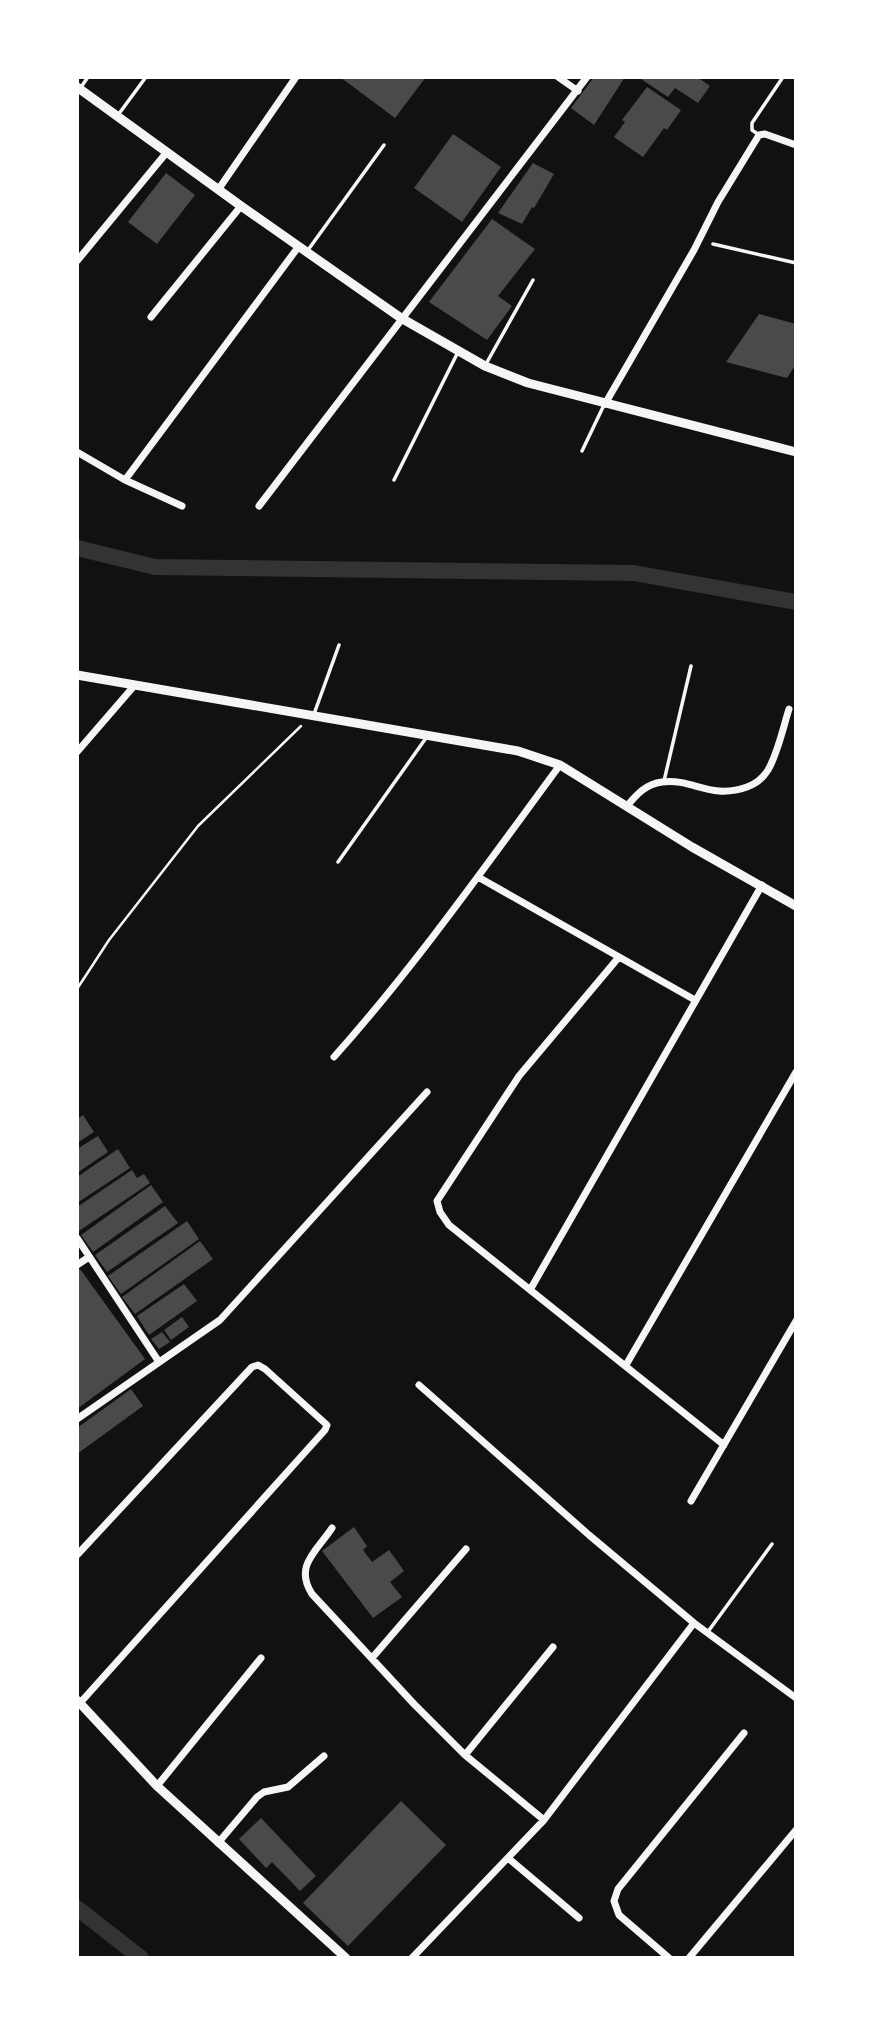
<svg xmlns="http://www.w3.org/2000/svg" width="873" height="2035" viewBox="0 0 873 2035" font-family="Barlow,sans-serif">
	<rect width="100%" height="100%" fill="#111"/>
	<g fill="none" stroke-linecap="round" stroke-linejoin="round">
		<path stroke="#333" stroke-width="16" d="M 77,548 L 155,567 L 634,573 L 796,602
			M 77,1908 L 141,1958"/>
	</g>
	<path fill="#4a4a4a" d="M 340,77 L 426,77 L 395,118 Z
		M 594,77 L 625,77 L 594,125 L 571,108 Z
		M 638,77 L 697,77 L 710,86 L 698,103 L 675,88 L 668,97 Z
		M 647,87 L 681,110 L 667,130 L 664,128 L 643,157 L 614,137 L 625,122 L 622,120 Z
		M 453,134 L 501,167 L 462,222 L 414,188 Z
		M 533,163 L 554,174 L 534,208 L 532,207 L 522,224 L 498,213 Z
		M 166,173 L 195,195 L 157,244 L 128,222 Z
		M 492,219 L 535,249 L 498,296 L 512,306 L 487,340 L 429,302 Z
		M 759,314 L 796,324 L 796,364 L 787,378 L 726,362 Z
		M 83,1115 L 94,1132 L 77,1143 L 77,1119 Z
		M 98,1136 L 108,1152 L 77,1173 L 77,1149 Z
		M 118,1149 L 130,1168 L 77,1203 L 77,1177 Z
		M 132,1170 L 137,1178 L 144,1174 L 150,1183 L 79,1231 L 77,1207 Z
		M 151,1185 L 163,1202 L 93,1252 L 81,1235 Z
		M 165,1206 L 178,1223 L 107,1272 L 95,1255 Z
		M 187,1221 L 199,1239 L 121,1294 L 108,1276 Z
		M 200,1241 L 213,1259 L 135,1314 L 122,1297 Z
		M 80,1269 L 145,1359 L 77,1409 L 77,1271 Z
		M 184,1284 L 197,1301 L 149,1335 L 137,1316 Z
		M 182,1317 L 189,1327 L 171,1340 L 164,1330 Z
		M 162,1332 L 170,1342 L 159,1349 L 151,1339 Z
		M 131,1389 L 143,1406 L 77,1454 L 77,1428 Z
		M 354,1527 L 367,1546 L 363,1550 L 372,1562 L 389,1550 L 404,1571 L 390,1582 L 402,1597 L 373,1618 L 322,1551 Z
		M 401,1801 L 446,1845 L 348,1946 L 303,1903 Z
		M 261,1818 L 316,1876 L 300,1891 L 272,1862 L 266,1868 L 239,1839 Z"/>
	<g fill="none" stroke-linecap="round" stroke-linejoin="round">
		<path stroke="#f5f5f5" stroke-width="2.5" d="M 77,989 L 109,940 L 198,826 L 301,726"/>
		<path stroke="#f5f5f5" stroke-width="3.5" d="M 81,87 L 88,77
			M 118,115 L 146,77
			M 759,135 L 752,130 L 752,123 L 783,77
			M 713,244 L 796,263
			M 308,250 L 384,145
			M 486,364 L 533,280
			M 582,451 L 604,405
			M 394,480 L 458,352
			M 314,714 L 339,645
			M 664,781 L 691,666
			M 338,862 L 426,738
			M 707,1633 L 772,1544"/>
		<path stroke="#f5f5f5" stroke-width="7" d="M 558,77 L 578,91
			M 218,190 L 296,77
			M 77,261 L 167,152
			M 151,317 L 241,206
			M 605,404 L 694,250 L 718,202 L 759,135 L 765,134 L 796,145
			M 77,452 L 125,480 L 182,506
			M 125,480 L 299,246
			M 259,506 L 587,77
			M 77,752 L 134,686
			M 627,806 C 637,794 646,784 662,782 C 693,778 710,800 747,787 C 756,784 763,778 768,770 C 778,753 783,728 789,709
			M 478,877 L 695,1000
			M 619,957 L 519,1076 L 437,1201 L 440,1212 L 449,1225 L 724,1445
			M 334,1057 C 416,965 487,864 560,765
			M 77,1238 L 159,1362
			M 77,1265 L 89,1257
			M 530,1290 L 762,885
			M 626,1365 L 796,1072
			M 419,1385 L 589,1535 L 694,1623 L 796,1698
			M 77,1419 L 220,1320 L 427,1092
			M 691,1501 L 796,1321
			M 332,1528 C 316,1552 294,1566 312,1594 L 414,1704 L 465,1755 L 544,1820
			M 77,1555 L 252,1367 L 258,1365 L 265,1369 L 327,1425 L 325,1430 L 80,1703
			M 372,1658 L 466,1549
			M 465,1755 L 553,1647
			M 157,1786 L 261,1658
			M 218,1843 L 257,1797 L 264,1792 L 288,1787 L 324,1756
			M 508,1858 L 579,1918
			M 412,1958 L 544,1820 L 694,1623
			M 669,1958 L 619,1915 L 614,1901 L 618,1889 L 744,1733
			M 689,1958 L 796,1830"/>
		<path stroke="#f5f5f5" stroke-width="9" d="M 77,87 L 241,206 L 401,318 L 485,366 L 528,383 L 796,452
			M 77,675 L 518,751 L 560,765 L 692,847 L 796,906
			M 77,1700 L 157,1786 L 346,1958"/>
	</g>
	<rect width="873" height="2035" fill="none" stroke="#ffffff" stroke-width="158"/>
</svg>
